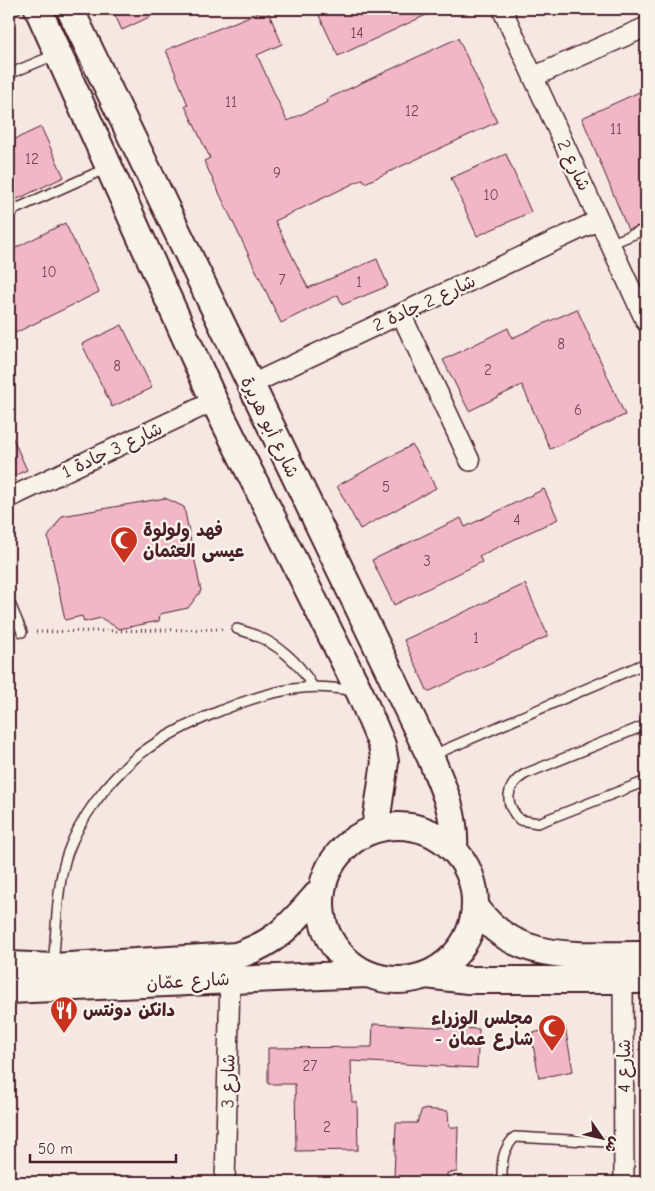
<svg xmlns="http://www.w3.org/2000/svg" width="655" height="1191" viewBox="0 0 655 1191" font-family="'Comic Neue','Playpen Sans Arabic',sans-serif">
	<rect width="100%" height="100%" fill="#f6e7e2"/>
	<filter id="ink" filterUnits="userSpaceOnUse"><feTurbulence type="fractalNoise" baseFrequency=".02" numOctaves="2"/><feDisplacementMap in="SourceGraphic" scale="10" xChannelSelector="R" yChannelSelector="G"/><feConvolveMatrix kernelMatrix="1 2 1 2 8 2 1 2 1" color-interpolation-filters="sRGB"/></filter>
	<g filter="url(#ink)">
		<path fill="#f1b7c9" stroke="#4a1f2b" d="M 112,9 L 166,9 L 122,30 Z
			M 267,9 L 282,44 L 257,55 L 287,121 L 328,102 L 327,99 L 458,38 L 497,122 L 365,183 L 363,179 L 275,221 L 308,288 L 377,259 L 388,286 L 342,305 L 338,295 L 281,323 L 204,161 L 210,158 L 185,106 L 188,105 L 166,50 Z
			M 316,9 L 439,9 L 338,56 Z
			M 646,89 L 646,223 L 628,230 L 582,118 Z
			M 41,127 L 64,177 L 9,203 L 9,142 Z
			M 506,154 L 531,212 L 477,236 L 451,178 Z
			M 65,223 L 99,292 L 9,336 L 9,251 Z
			M 577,309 L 625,415 L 550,449 L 522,385 L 469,411 L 443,360 L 508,328 L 512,338 Z
			M 122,325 L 152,388 L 112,407 L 82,344 Z
			M 9,430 L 27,470 L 9,478 Z
			M 412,445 L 436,488 L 360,529 L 337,486 Z
			M 544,489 L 558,519 L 479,556 L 482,562 L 394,605 L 372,560 L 461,518 L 465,527 Z
			M 165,498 L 184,507 L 201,591 L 188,608 L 160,614 L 159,621 L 119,629 L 101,618 L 84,622 L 82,616 L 65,620 L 48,537 L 62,516 Z
			M 525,584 L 548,636 L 428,692 L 404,640 Z
			M 373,1024 L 479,1029 L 477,1068 L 351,1061 L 352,1102 L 357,1102 L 358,1150 L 296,1151 L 295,1084 L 268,1084 L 268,1048 L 372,1047 Z
			M 565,1027 L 573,1071 L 539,1078 L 531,1033 Z
			M 422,1109 L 448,1111 L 449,1127 L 458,1127 L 457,1172 L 447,1173 L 447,1182 L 394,1179 L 396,1123 L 417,1123 Z"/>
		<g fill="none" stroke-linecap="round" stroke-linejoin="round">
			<g stroke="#4a1f2b" stroke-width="12">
				<path id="lane" d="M 9,12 L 16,9
					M 9,74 L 57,54
					M 9,212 L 107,168
					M 610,244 L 646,229
					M 9,601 L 22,632
					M 237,629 C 271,638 296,657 313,687
					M 646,725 L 525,774 C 505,786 504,804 520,820 L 538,823 L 646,781
					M 433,755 L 646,663
					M 53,965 C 57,930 56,884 68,852 C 80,818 107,783 134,759 C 169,729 247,696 293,689 C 313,686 333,687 353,691
					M 502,1182 C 502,1164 501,1151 515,1137 L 624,1143"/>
			</g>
			<g stroke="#4a1f2b" stroke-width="22">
				<path id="street" d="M 502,9 L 646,322
					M 533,77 L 646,27
					M 401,314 L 470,461
					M 250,385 L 599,220
					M 9,498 L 214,401
					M 623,980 L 624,1182
					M 225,1182 L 230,979"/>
			</g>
			<g stroke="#4a1f2b" stroke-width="30">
				<path id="secondary" d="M 38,9 L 214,401 L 360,693 L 382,745 L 385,762 L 375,829
					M 70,9 L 430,756 C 443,787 456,814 454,849
					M321 903a77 77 0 1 1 154 0a77 77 0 1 1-154 0Z
					M 475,906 C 515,966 583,954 646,955
					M 9,965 L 53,967 L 236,956 C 279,942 293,922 322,889
					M 426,975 L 468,980 L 646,980
					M 9,990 L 367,974"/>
			</g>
			<path stroke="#4a1f2b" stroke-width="3" stroke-dasharray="1 4" stroke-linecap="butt" d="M 36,632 L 224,629"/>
			<use href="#lane" stroke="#f7f3e8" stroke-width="9"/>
			<use href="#street" stroke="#f7f3e8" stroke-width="19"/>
			<use href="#secondary" stroke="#f7f3e8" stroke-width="26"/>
		</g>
	</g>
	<defs>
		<g id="mosque-pin" transform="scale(1.4375)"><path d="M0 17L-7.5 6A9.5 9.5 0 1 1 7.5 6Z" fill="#c8321e" stroke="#f7f3e8"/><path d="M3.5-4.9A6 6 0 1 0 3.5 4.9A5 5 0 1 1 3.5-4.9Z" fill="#fff"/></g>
		<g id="restaurant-pin" transform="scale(1.4375)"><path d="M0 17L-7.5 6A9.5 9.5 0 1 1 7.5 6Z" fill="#c8321e" stroke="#f7f3e8"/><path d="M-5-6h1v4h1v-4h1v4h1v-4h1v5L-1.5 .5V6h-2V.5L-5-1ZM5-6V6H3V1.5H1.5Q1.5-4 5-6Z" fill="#fff"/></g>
	</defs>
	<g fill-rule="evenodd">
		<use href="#mosque-pin" x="124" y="540"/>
		<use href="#restaurant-pin" x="64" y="1010"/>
		<use href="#mosque-pin" x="552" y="1028"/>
	</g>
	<g text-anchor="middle" stroke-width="5" stroke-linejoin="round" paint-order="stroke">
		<g font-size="15" fill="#744552">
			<text x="357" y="38">14</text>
			<text x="231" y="107">11</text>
			<text x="412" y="116">12</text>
			<text x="616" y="134">11</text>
			<text x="32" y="164">12</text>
			<text x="277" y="178">9</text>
			<text x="491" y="200">10</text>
			<text x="49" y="277">10</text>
			<text x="282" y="285">7</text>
			<text x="359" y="287">1</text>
			<text x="561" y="349">8</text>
			<text x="117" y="371">8</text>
			<text x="488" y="375">2</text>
			<text x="578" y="415">6</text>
			<text x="386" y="492">5</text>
			<text x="517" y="525">4</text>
			<text x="427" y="566">3</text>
			<text x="476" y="643">1</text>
			<text x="310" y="1071">27</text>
			<text x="327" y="1132">2</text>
		</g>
		<g font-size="18" fill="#4a1f2b" stroke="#f7f3e8">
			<text transform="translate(574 165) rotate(65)" y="6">شارع 2</text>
			<text transform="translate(424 303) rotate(-25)" y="6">شارع 2 جادة 2</text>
			<text transform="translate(270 427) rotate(64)" y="6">شارع أبو هريرة</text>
			<text transform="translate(112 450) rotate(-25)" y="6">شارع 3 جادة 1</text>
			<text transform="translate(188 981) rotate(-3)" y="6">شارع عمّان</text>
			<text transform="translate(624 1066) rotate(-90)" y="6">شارع 4</text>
			<text transform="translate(228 1081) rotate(-89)" y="6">شارع 3</text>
		</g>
		<g font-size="18" font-weight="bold" fill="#4a1f2b" stroke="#f7f3e8" text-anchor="start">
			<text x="143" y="536">فهد ولولوة<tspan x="143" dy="21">عيسى العثمان</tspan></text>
			<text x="83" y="1016">دانكن دونتس</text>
			<text x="533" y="1024" text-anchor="end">مجلس الوزراء<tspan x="533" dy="21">- شارع عمان</tspan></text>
		</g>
	</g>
	<rect width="655" height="1191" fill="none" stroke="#f7f3e8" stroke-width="30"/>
	<rect x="15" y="15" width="625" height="1161" fill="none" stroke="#4a1f2b" stroke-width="2" filter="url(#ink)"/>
	<g transform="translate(602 1138) rotate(124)" stroke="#f7f3e8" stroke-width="4" paint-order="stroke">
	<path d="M0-4L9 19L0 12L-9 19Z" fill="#4a1f2b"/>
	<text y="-8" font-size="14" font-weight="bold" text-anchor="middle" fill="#4a1f2b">ش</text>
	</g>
	<path d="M30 1154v8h146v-8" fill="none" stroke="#4a1f2b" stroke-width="2.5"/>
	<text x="38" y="1154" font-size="15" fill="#4a1f2b" stroke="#f7f3e8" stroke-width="4" paint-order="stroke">50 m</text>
</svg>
